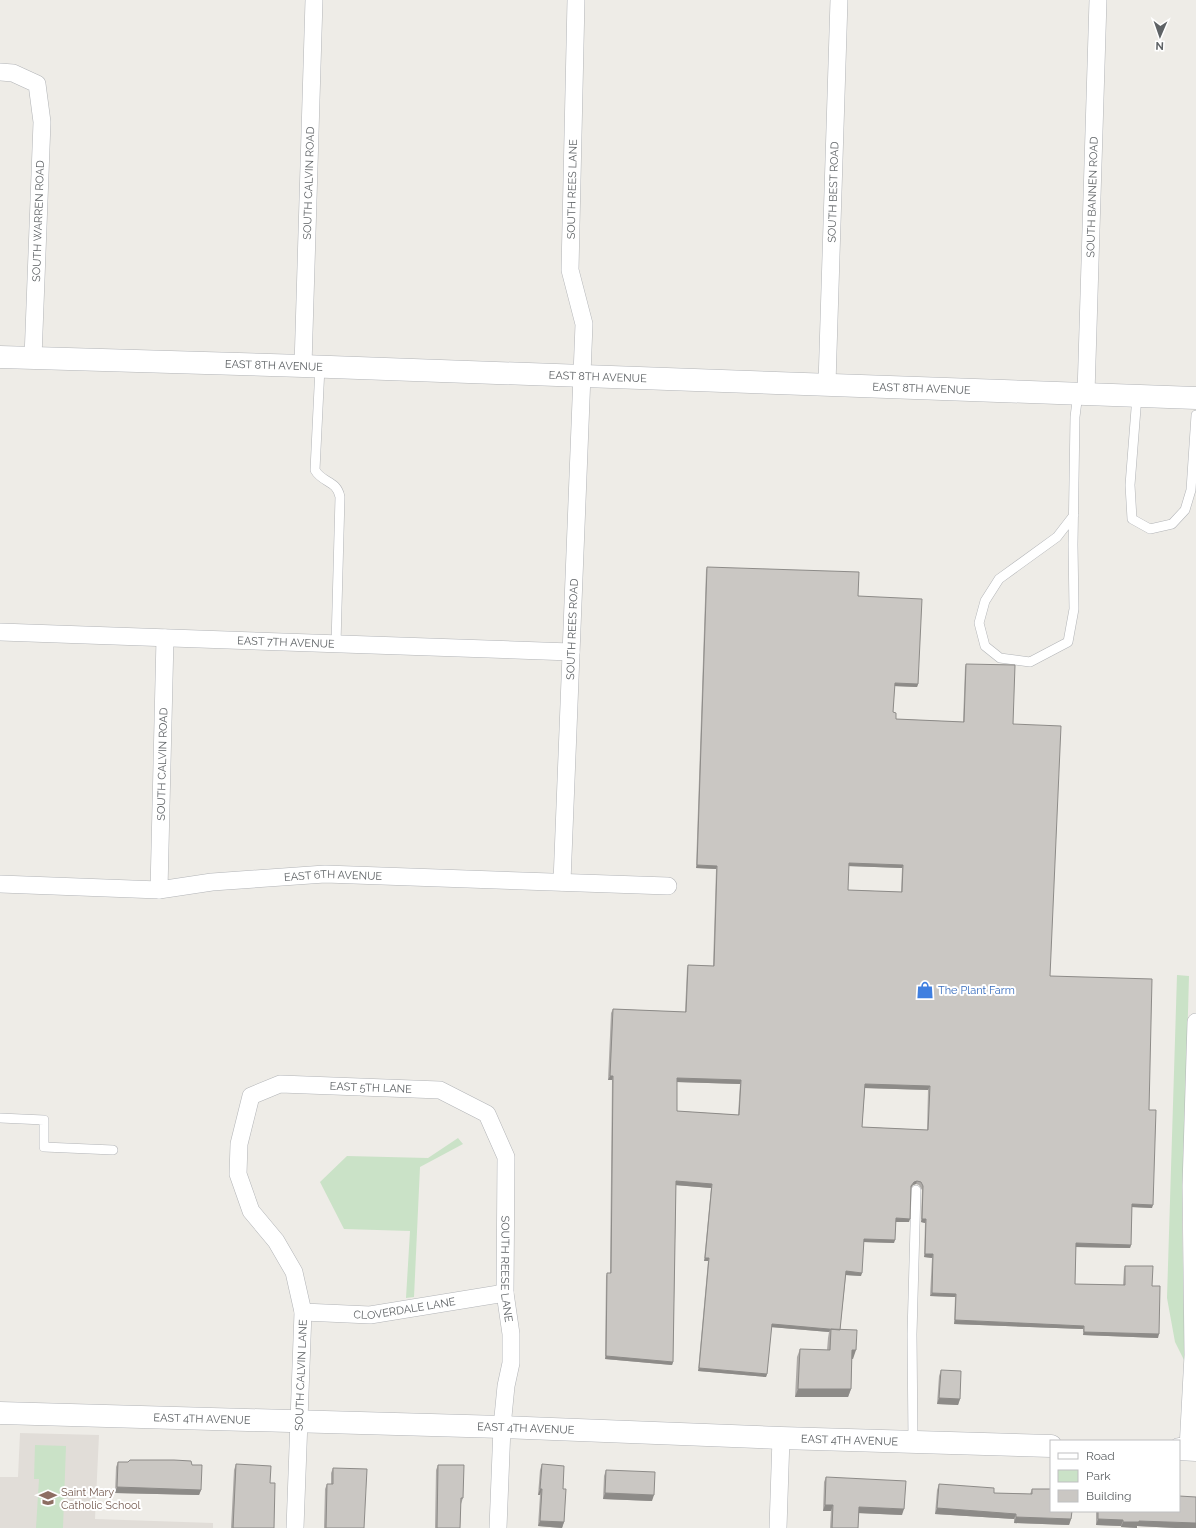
<svg xmlns="http://www.w3.org/2000/svg" width="1196" height="1528" viewBox="0 0 1196 1528" font-family="Raleway,sans-serif">
	<rect width="100%" height="100%" fill="#eeece7"/>
	<path fill="#e1ddd8" d="M 20,1433 L 99,1435 L 95,1519 L 213,1523 L 213,1528 L 0,1528 L 0,1477 L 18,1477 Z"/>
	<path fill="#cae2c7" d="M 1177,975 L 1189,976 L 1182,1224 L 1185,1362 L 1175,1342 L 1167,1298 Z
		M 458,1138 L 463,1144 L 420,1167 L 414,1297 L 406,1298 L 410,1231 L 344,1229 L 320,1182 L 347,1156 L 428,1158 Z
		M 35,1445 L 66,1446 L 63,1528 L 36,1528 L 39,1479 L 34,1479 Z"/>
	<g fill="none" stroke-linecap="round" stroke-linejoin="round">
		<g stroke="#b2b4b7" stroke-width="10">
			<path id="service" d="M 320,367 L 315,470 C 322,483 337,480 340,497 L 336,644
				M 1137,396 L 1130,485 L 1132,519 L 1150,529 L 1172,524 L 1185,510 L 1191,490 L 1196,415
				M 1074,515 L 1057,537 L 999,579 L 985,601 L 979,623 L 985,646 L 1000,658 L 1030,662 L 1068,642 L 1074,609 L 1073,545 L 1075,417 L 1078,393
				M 0,1118 L 44,1120 L 44,1147 L 113,1150
				M 913,1442 L 912,1334 L 916,1190"/>
		</g>
		<g stroke="#b2b4b7" stroke-width="18">
			<g id="minor">
				<path d="M 0,72 L 13,73 L 37,84 L 42,122 L 33,358"/>
				<path id="s1" d="M 303,366 L 314,0"/>
				<path id="s2" d="M 827,384 L 839,0"/>
				<path id="s3" d="M 1086,394 L 1098,0"/>
				<path id="s4" d="M 0,632 L 571,652"/>
				<path id="s5" d="M 562,882 L 584,324 L 570,270 L 576,0"/>
				<path id="s6" d="M 0,884 L 159,890 L 212,882 L 325,874 L 668,886"/>
				<path id="s7" d="M 159,890 L 165,638"/>
				<path id="s8" d="M 303,1312 L 370,1315 L 505,1293"/>
				<path d="M 1188,1449 L 1193,1355 L 1191,1186 L 1196,1022"/>
				<path id="s9" d="M 295,1528 L 303,1312 L 294,1272 L 276,1241 L 251,1211 L 238,1174 L 239,1144 L 251,1096 L 280,1084 L 440,1090 L 487,1114 L 506,1157 L 505,1293 L 511,1334 L 511,1363 L 506,1386 L 502,1427 L 498,1528"/>
				<path d="M 778,1528 L 781,1438"/>
			</g>
		</g>
		<g stroke="#b2b4b7" stroke-width="23">
			<g id="tertiary">
				<path id="s10" d="M 0,357 L 303,366 L 1196,398"/>
				<path id="s11" d="M 0,1413 L 502,1427 L 781,1438 L 1051,1446"/>
				<path d="M 1179,1449 L 1196,1450"/>
			</g>
		</g>
		<use href="#service" stroke="#fff" stroke-width="9"/>
		<use href="#minor" stroke="#fff" stroke-width="17"/>
		<use href="#tertiary" stroke="#fff" stroke-width="22"/>
	</g>
	<path fill="#aeaba8" fill-rule="evenodd" d="M 707,567 L 858,596 L 918,684 L 917,687 L 894,686 L 893,712 L 896,719 L 963,722 L 965,667 L 966,664 L 1013,724 L 1050,976 L 1149,1110 L 1152,1208 L 1132,1207 L 1131,1245 L 1130,1248 L 1076,1247 L 1075,1284 L 1123,1285 L 1124,1269 L 1125,1266 L 1152,1286 L 1158,1338 L 1083,1335 L 1083,1329 L 954,1324 L 955,1297 L 930,1296 L 932,1258 L 924,1257 L 925,1223 L 921,1222 L 922,1190 L 919,1185 L 916,1184 L 913,1185 L 911,1188 L 909,1222 L 896,1222 L 894,1243 L 864,1242 L 861,1276 L 846,1275 L 840,1330 L 853,1359 L 852,1359 L 851,1389 L 848,1397 L 795,1397 L 797,1357 L 800,1349 L 827,1350 L 828,1338 L 829,1332 L 771,1327 L 767,1374 L 766,1377 L 698,1371 L 708,1261 L 704,1261 L 711,1188 L 676,1185 L 673,1362 L 672,1365 L 605,1359 L 606,1276 L 607,1273 L 610,1273 L 612,1080 L 608,1080 L 611,1013 L 613,1009 L 685,1012 L 687,968 L 688,965 L 713,966 L 716,869 L 696,868 L 706,570 ZM 848,866 L 902,868 L 901,892 L 848,890 ZM 677,1082 L 740,1084 L 738,1115 L 677,1111 ZM 865,1088 L 928,1090 L 927,1130 L 862,1127 Z
		M 941,1370 L 960,1399 L 958,1405 L 937,1404 L 939,1376 Z
		M 118,1462 L 201,1490 L 199,1495 L 115,1493 L 116,1467 Z
		M 236,1464 L 270,1483 L 274,1528 L 231,1528 L 234,1470 Z
		M 542,1464 L 563,1489 L 564,1522 L 562,1528 L 538,1526 L 540,1495 L 538,1495 L 540,1470 Z
		M 438,1465 L 463,1498 L 461,1504 L 460,1528 L 435,1528 L 436,1470 Z
		M 333,1468 L 364,1528 L 324,1528 L 325,1489 L 327,1484 L 331,1484 L 331,1473 Z
		M 606,1470 L 652,1501 L 603,1499 L 604,1476 Z
		M 826,1477 L 902,1515 L 859,1513 L 858,1528 L 830,1528 L 831,1511 L 823,1511 L 824,1482 Z
		M 939,1484 L 994,1493 L 1030,1494 L 1032,1489 L 1071,1519 L 1069,1525 L 1014,1523 L 1014,1519 L 935,1514 L 937,1490 Z
		M 1096,1511 L 1179,1511 L 1196,1528 L 1176,1528 L 1137,1526 L 1137,1528 L 1121,1527 L 1121,1526 L 1096,1525 Z"/>
	<path fill="#8d8b88" d="M 895,683 L 918,684 L 917,687 L 893,686 Z
		M 849,863 L 903,865 L 902,868 L 847,866 Z
		M 697,865 L 717,866 L 716,869 L 696,868 Z
		M 610,1076 L 613,1076 L 612,1080 L 608,1080 Z
		M 677,1078 L 741,1080 L 740,1084 L 676,1082 Z
		M 865,1084 L 930,1086 L 928,1090 L 864,1088 Z
		M 676,1181 L 712,1184 L 711,1188 L 674,1185 Z
		M 917,1181 L 916,1184 L 913,1185 L 910,1189 L 914,1182 Z
		M 1132,1204 L 1153,1205 L 1152,1208 L 1131,1207 Z
		M 896,1218 L 910,1219 L 909,1222 L 894,1222 Z
		M 922,1219 L 926,1219 L 925,1223 L 921,1222 Z
		M 864,1239 L 895,1240 L 894,1243 L 863,1242 Z
		M 1076,1243 L 1131,1245 L 1130,1248 L 1075,1247 Z
		M 925,1254 L 933,1254 L 932,1258 L 924,1257 Z
		M 705,1258 L 709,1258 L 708,1261 L 704,1261 Z
		M 846,1271 L 862,1273 L 861,1276 L 845,1275 Z
		M 932,1293 L 956,1294 L 955,1297 L 930,1296 Z
		M 955,1320 L 1084,1326 L 1083,1329 L 954,1324 Z
		M 772,1324 L 840,1330 L 831,1329 L 829,1332 L 770,1327 Z
		M 1084,1332 L 1159,1334 L 1158,1338 L 1083,1335 Z
		M 852,1350 L 856,1350 L 853,1359 L 849,1358 Z
		M 606,1356 L 673,1362 L 672,1365 L 605,1359 Z
		M 699,1368 L 767,1374 L 766,1377 L 698,1371 Z
		M 798,1389 L 851,1389 L 848,1397 L 795,1397 Z
		M 939,1398 L 960,1399 L 958,1405 L 937,1404 Z
		M 117,1487 L 201,1490 L 199,1495 L 115,1493 Z
		M 540,1489 L 542,1489 L 540,1495 L 538,1495 Z
		M 605,1493 L 654,1495 L 652,1501 L 603,1499 Z
		M 825,1505 L 833,1505 L 831,1511 L 823,1511 Z
		M 859,1507 L 904,1509 L 902,1515 L 857,1513 Z
		M 937,1508 L 1016,1514 L 1014,1519 L 935,1514 Z
		M 1016,1517 L 1071,1519 L 1069,1525 L 1014,1523 Z
		M 1098,1519 L 1123,1520 L 1121,1526 L 1096,1525 Z
		M 540,1521 L 564,1522 L 562,1528 L 538,1526 Z
		M 1139,1521 L 1196,1523 L 1196,1528 L 1176,1528 L 1137,1526 L 1137,1528 L 1121,1527 L 1123,1522 Z"/>
	<path fill="#cac7c3" stroke="#8d8b88" fill-rule="evenodd" d="M 707,567 L 859,572 L 858,596 L 922,599 L 918,684 L 895,683 L 893,712 L 896,713 L 896,719 L 964,722 L 966,664 L 1015,665 L 1013,724 L 1061,726 L 1050,976 L 1152,979 L 1149,1110 L 1156,1110 L 1153,1205 L 1132,1204 L 1131,1245 L 1076,1243 L 1075,1284 L 1125,1285 L 1125,1266 L 1153,1266 L 1152,1286 L 1160,1286 L 1159,1334 L 1084,1332 L 1084,1326 L 955,1320 L 956,1294 L 932,1293 L 933,1254 L 925,1254 L 926,1219 L 922,1219 L 923,1186 L 921,1182 L 917,1181 L 914,1182 L 911,1186 L 910,1219 L 896,1218 L 895,1240 L 864,1239 L 862,1273 L 846,1271 L 840,1330 L 772,1324 L 767,1374 L 699,1368 L 709,1258 L 705,1258 L 712,1184 L 676,1181 L 673,1362 L 606,1356 L 607,1273 L 611,1273 L 613,1076 L 610,1076 L 613,1009 L 686,1012 L 688,965 L 714,966 L 717,866 L 697,865 ZM 849,863 L 903,865 L 902,892 L 848,890 ZM 677,1078 L 741,1080 L 739,1115 L 677,1111 ZM 865,1084 L 930,1086 L 928,1130 L 862,1127 Z
		M 831,1329 L 857,1330 L 856,1350 L 852,1350 L 851,1389 L 798,1389 L 800,1349 L 830,1350 Z
		M 941,1370 L 961,1371 L 960,1399 L 939,1398 Z
		M 130,1460 L 174,1460 L 191,1461 L 192,1465 L 202,1465 L 201,1490 L 117,1487 L 118,1462 L 128,1462 Z
		M 236,1464 L 271,1466 L 270,1483 L 275,1483 L 274,1528 L 233,1528 Z
		M 542,1464 L 564,1466 L 563,1489 L 566,1489 L 564,1522 L 540,1521 L 542,1489 L 540,1489 Z
		M 438,1465 L 464,1465 L 463,1498 L 461,1498 L 460,1528 L 437,1528 Z
		M 333,1468 L 367,1469 L 364,1528 L 326,1528 L 327,1484 L 333,1484 Z
		M 606,1470 L 655,1472 L 654,1495 L 605,1493 Z
		M 826,1477 L 906,1481 L 904,1509 L 859,1507 L 858,1528 L 832,1528 L 833,1505 L 825,1505 Z
		M 939,1484 L 994,1488 L 994,1493 L 1032,1494 L 1032,1489 L 1051,1489 L 1051,1511 L 1072,1511 L 1071,1519 L 1016,1517 L 1016,1514 L 937,1508 Z
		M 1179,1496 L 1196,1497 L 1196,1523 L 1139,1521 L 1139,1522 L 1123,1522 L 1123,1520 L 1098,1519 L 1098,1511 L 1179,1511 Z"/>
	<defs>
		<g id="shop-bare" transform="scale(1.38)"><path d="M-5-2.5h2.3a2.7 3.5 0 0 1 5.4 0H5L5.5 6h-11ZM-1.5-2.5h3a1.5 2.3 0 0 0-3 0Z" fill="#3f7fe0" stroke="#fff" stroke-width="2.5" paint-order="stroke"/></g>
		<g id="school-bare" transform="scale(1.38)"><path d="M0-5L7-2L0 1L-7-2ZM-4 1L0 2.5L4 1V4Q0 6-4 4Z" fill="#8d6e63" stroke="#fff" stroke-width="2.5" paint-order="stroke"/></g>
	</defs>
	<g fill-rule="evenodd">
		<use href="#shop-bare" x="925" y="990"/>
		<use href="#school-bare" x="48" y="1498"/>
	</g>
	<g text-anchor="middle" stroke-width="4" stroke-linejoin="round" paint-order="stroke">
		<g font-size="11" fill="#5e6265" stroke="#fff">
			<text dy="4" stroke="none"><textPath href="#s1" startOffset="183">SOUTH CALVIN ROAD</textPath></text>
			<text dy="4" stroke="none"><textPath href="#s5" startOffset="695">SOUTH REES LANE</textPath></text>
			<text dy="4" stroke="none"><textPath href="#s2" startOffset="192">SOUTH BEST ROAD</textPath></text>
			<text dy="4" stroke="none"><textPath href="#s3" startOffset="197">SOUTH BANNEN ROAD</textPath></text>
			<text transform="translate(38 221) rotate(-88)" y="4">SOUTH WARREN ROAD</text>
			<text dy="4" stroke="none"><textPath href="#s10" startOffset="274">EAST 8TH AVENUE</textPath></text>
			<text dy="4" stroke="none"><textPath href="#s10" startOffset="598">EAST 8TH AVENUE</textPath></text>
			<text dy="4" stroke="none"><textPath href="#s10" startOffset="922">EAST 8TH AVENUE</textPath></text>
			<text dy="4" stroke="none"><textPath href="#s5" startOffset="253">SOUTH REES ROAD</textPath></text>
			<text dy="4" stroke="none"><textPath href="#s4" startOffset="286">EAST 7TH AVENUE</textPath></text>
			<text dy="4" stroke="none"><textPath href="#s7" startOffset="126">SOUTH CALVIN ROAD</textPath></text>
			<text dy="4" stroke="none"><textPath href="#s6" startOffset="334">EAST 6TH AVENUE</textPath></text>
			<text dy="4" stroke="none"><textPath href="#s9" startOffset="573">EAST 5TH LANE</textPath></text>
			<text dy="4" stroke="none"><textPath href="#s9" startOffset="854">SOUTH REESE LANE</textPath></text>
			<text dy="4" stroke="none"><textPath href="#s8" startOffset="102">CLOVERDALE LANE</textPath></text>
			<text dy="4" stroke="none"><textPath href="#s9" startOffset="153">SOUTH CALVIN LANE</textPath></text>
			<text dy="4" stroke="none"><textPath href="#s11" startOffset="202">EAST 4TH AVENUE</textPath></text>
			<text dy="4" stroke="none"><textPath href="#s11" startOffset="526">EAST 4TH AVENUE</textPath></text>
			<text dy="4" stroke="none"><textPath href="#s11" startOffset="850">EAST 4TH AVENUE</textPath></text>
		</g>
		<g font-size="11" fill="#366cbe" stroke="#fff" text-anchor="start">
			<text x="938" y="994">The Plant Farm</text>
		</g>
		<g font-size="11" fill="#785e54" stroke="#fff" text-anchor="start">
			<text x="61" y="1496">Saint Mary<tspan x="61" dy="13">Catholic School</tspan></text>
		</g>
	</g>
	<rect x="1050" y="1440" width="130" height="72" fill="#ffffff" stroke="#bfc0c1"/>
	<rect x="1058" y="1453" width="20" height="6" fill="#ffffff" stroke="#bfc0c1"/>
	<text x="1086" y="1460" font-size="12" fill="#5e6265">Road</text>
	<rect x="1058" y="1470" width="20" height="12" fill="#cae2c7" stroke="#bfc0c1"/>
	<text x="1086" y="1480" font-size="12" fill="#5e6265">Park</text>
	<rect x="1058" y="1490" width="20" height="12" fill="#cac7c3" stroke="#bfc0c1"/>
	<text x="1086" y="1500" font-size="12" fill="#5e6265">Building</text>
	<g transform="translate(1160 36) rotate(182)" stroke="#ffffff" stroke-width="3" paint-order="stroke">
	<path d="M0-3L7 15L0 10L-7 15Z" fill="#5e6265"/>
	<text y="-6" font-size="11" font-weight="bold" text-anchor="middle" fill="#5e6265">N</text>
	</g>
</svg>
